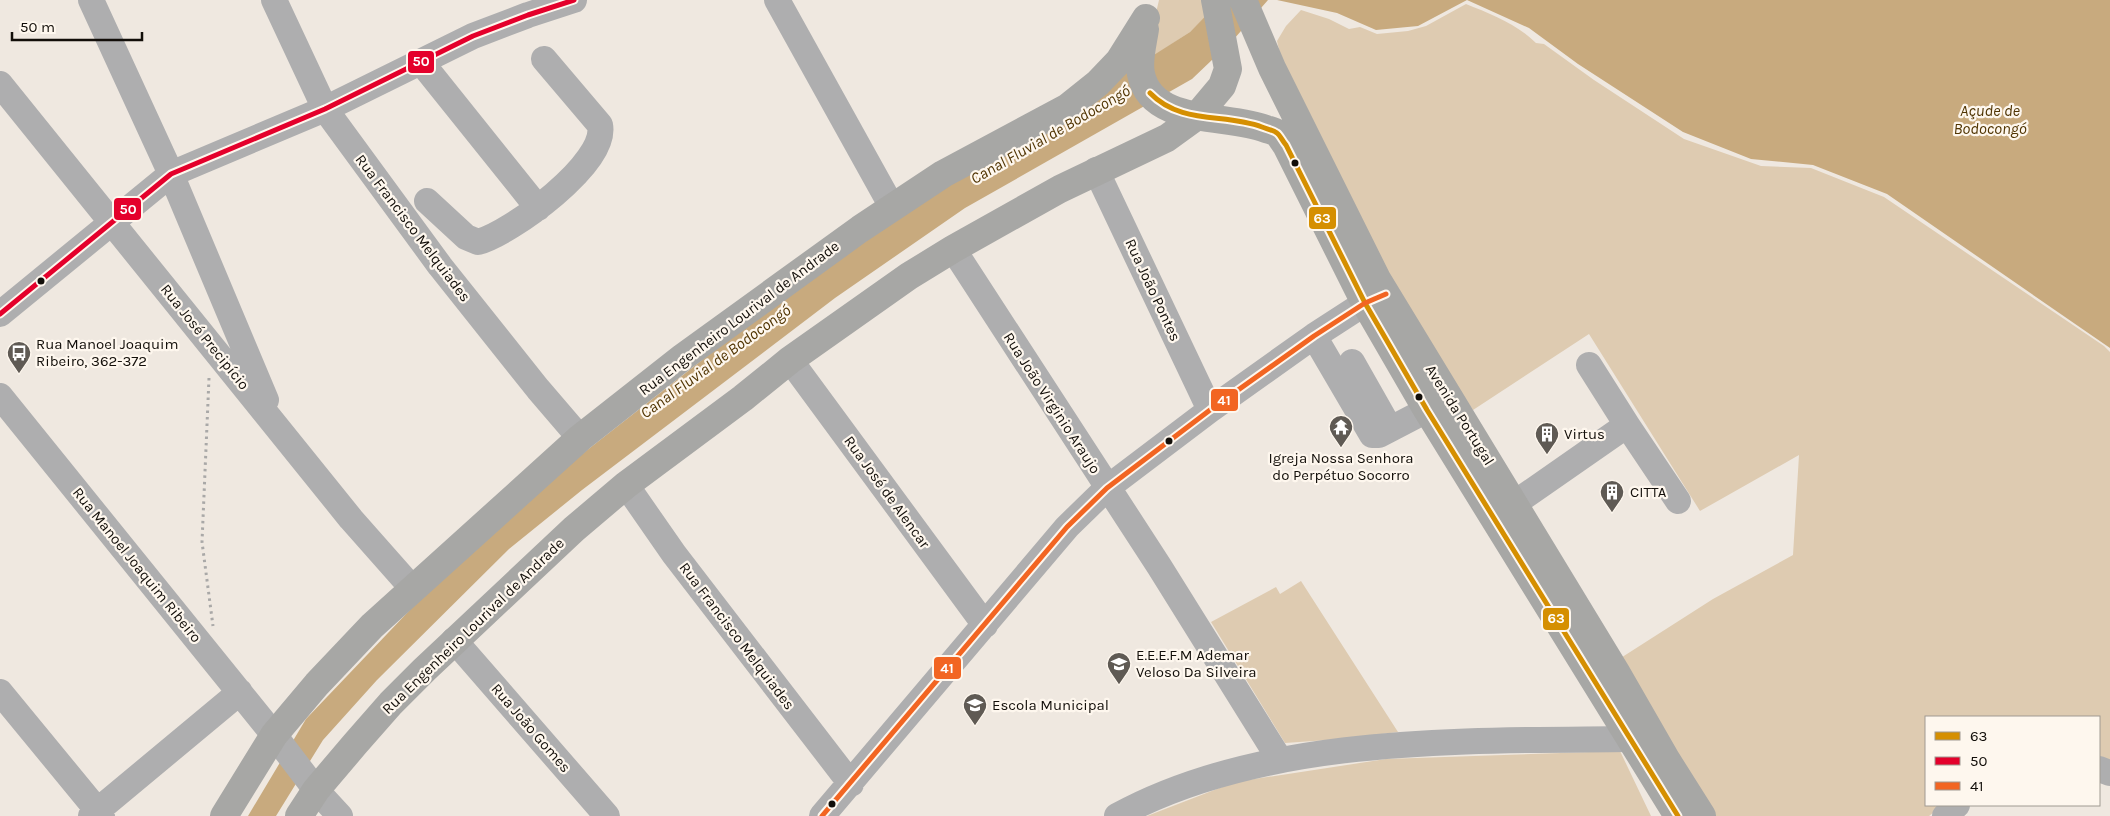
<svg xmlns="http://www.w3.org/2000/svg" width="2110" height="816" viewBox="0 0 2110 816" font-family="Karla,sans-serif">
	<rect width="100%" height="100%" fill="#efe8e0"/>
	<path fill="#decbb1" d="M 1159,0 L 1208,0 L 1210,12 L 1190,32 L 1149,59 L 1149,43 Z
		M 1466,4 C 1491,14 1517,24 1536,43 L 1544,44 L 1594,80 L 1684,139 L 1761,166 L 1811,168 L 1884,197 L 2104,346 L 2110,352 L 2110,767 L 2099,764 L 2099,717 L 1926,717 L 1926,805 L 1943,805 L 1929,816 L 1715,816 L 1616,661 L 1713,599 L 1793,555 L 1799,455 L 1700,511 L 1589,334 L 1473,410 L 1403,306 L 1283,66 L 1277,41 L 1286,26 L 1301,10 L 1329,19 L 1349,29 L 1360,27 L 1377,34 L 1408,31 L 1426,26 Z
		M 1301,581 L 1398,732 L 1342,739 L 1285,743 L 1211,622 L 1276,587 L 1280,594 Z
		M 1620,751 L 1651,816 L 1147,816 L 1235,782 L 1386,759 Z"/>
	<path fill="#c8aa7e" d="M 1221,0 L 1268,0 L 1234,39 L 1192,79 L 965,208 L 835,298 L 582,490 L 509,549 L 377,680 L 323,740 L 276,816 L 248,816 L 306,719 L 489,527 L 822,266 L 1190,32 Z
		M 1277,0 L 1467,0 L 1418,26 L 1376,30 L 1337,13 Z
		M 1467,0 L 2110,0 L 2110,348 L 1887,194 L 1813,165 L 1751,159 L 1683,132 L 1578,64 L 1529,28 Z"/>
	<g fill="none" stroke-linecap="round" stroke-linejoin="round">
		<path stroke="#a9a8a7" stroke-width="3" stroke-dasharray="2.5 4" stroke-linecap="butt" d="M 209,378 L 202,542 L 213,626"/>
		<path stroke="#aeaeaf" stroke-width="26" d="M 91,0 L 171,174 L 266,400
			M 274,0 L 325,109 L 440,266 L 538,389 L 580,438
			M 777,0 L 892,207
			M 421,62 L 538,208
			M 0,84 L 351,519 L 412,588
			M 1096,170 L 1210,410
			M 427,201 L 466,237 L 478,242 C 511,233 608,163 600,125 L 544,59
			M 953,249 L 1159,566 L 1280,760
			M 0,314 L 171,174 L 325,109 L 473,36 L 528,15 L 574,0
			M 1314,336 L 1372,435 L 1379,435 L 1427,410
			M 790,360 L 985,625
			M 1352,362 L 1390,429
			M 1589,365 L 1627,425
			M 0,396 L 274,735 L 316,790 L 340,816
			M 626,485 L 674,554 L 851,784
			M 1515,503 L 1627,425 L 1678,501
			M 454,640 L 607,816
			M 0,692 L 102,816
			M 2099,769 L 2110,773
			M 91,816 L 240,692
			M 822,816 L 1067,527 L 1107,488 L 1210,410 L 1314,336 L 1365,303 L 1385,295
			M 1117,816 C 1265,735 1464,741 1629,739
			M 1945,816 L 1957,805"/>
		<path stroke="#a7a7a5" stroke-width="28" d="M 1243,0 L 1272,68 L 1377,279 L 1616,672 L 1666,759 L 1702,816
			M 1145,29 C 1143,43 1138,60 1141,74 C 1151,126 1229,114 1266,129 C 1269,130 1274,131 1277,133 C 1280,135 1283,142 1286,145 L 1365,303 L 1427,410 L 1678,816
			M 224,816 L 274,735 L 317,684 L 372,626 L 580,438 L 683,357 L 860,229 L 943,174 L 1068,107 L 1098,83 L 1119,61 L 1146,18
			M 299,816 L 316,790 L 355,744 L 391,703 L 424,670 L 574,529 L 626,485 L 743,398 L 790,360 L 909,276 L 953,249 L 1060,189 L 1167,138 L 1196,117 L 1222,86 L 1228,69 L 1215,0"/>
		<g stroke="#fef7ee" stroke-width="9">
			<path id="bus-1" d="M 1150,93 C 1181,125 1225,113 1262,127 C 1267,129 1273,130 1277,133 C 1280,135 1283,142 1286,145 L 1365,303 L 1427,410 L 1678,816"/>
		</g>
		<g stroke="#fef7ee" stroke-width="9">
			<path id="bus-2" d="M 0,314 L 171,174 L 325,109 L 473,36 L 528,15 L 574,0"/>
		</g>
		<g stroke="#fef7ee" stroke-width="9">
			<path id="bus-3" d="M 822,816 L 1067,527 L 1107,488 L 1210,410 L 1314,336 L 1365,303 L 1386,294"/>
		</g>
		<use href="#bus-1" stroke="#d58f01" stroke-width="5"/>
		<use href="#bus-2" stroke="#e4002b" stroke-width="5"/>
		<use href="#bus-3" stroke="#f26522" stroke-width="5"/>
	</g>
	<defs>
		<g id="bus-pin" transform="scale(1.25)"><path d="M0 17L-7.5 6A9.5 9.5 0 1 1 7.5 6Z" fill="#5f5a54" stroke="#fef7ee"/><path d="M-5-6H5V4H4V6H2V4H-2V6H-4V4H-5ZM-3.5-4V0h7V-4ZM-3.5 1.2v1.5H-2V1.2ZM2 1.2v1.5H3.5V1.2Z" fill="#fff"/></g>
		<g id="temple-pin" transform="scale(1.25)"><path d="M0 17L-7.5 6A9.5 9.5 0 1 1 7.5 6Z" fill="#5f5a54" stroke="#fef7ee"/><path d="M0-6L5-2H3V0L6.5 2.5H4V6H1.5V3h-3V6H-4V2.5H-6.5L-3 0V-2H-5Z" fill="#fff"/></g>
		<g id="building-pin" transform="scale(1.25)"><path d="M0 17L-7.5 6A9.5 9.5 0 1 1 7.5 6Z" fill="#5f5a54" stroke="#fef7ee"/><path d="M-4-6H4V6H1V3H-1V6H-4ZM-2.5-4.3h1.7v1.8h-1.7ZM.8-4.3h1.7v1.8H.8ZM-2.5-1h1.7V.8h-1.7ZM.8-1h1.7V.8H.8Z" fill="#fff"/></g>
		<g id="school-pin" transform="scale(1.25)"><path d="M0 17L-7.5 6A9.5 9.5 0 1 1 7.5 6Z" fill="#5f5a54" stroke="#fef7ee"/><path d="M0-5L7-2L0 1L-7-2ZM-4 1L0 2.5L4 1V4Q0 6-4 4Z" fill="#fff"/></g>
	</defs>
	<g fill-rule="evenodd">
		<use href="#bus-pin" x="19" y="353"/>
		<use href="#temple-pin" x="1341" y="427"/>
		<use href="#building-pin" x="1547" y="434"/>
		<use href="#building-pin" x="1612" y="492"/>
		<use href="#school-pin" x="1119" y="664"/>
		<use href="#school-pin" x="975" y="705"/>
	</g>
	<g fill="#120e09" stroke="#fef7ee" stroke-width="2">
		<circle cx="1295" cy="163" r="4.5"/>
		<circle cx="41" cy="281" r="4.5"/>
		<circle cx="1419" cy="397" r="4.5"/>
		<circle cx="1169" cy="441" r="4.5"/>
		<circle cx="832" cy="804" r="4.5"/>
	</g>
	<g text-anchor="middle" stroke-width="4.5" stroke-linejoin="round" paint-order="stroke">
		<g font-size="15" fill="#120e09" stroke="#fef7ee">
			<text transform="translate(413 228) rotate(53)" y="5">Rua Francisco Melquiades</text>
			<text transform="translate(1153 290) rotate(65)" y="5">Rua João Pontes</text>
			<text transform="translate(739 318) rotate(-37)" y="5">Rua Engenheiro Lourival de Andrade</text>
			<text transform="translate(205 337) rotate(51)" y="5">Rua José Precipício</text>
			<text transform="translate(1052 403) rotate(57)" y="5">Rua João Virginio Araujo</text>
			<text transform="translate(1460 415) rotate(58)" y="5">Avenida Portugal</text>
			<text transform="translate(887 492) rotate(54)" y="5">Rua José de Alencar</text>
			<text transform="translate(137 565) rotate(51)" y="5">Rua Manoel Joaquim Ribeiro</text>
			<text transform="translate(473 626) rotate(-44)" y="5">Rua Engenheiro Lourival de Andrade</text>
			<text transform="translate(737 636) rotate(53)" y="5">Rua Francisco Melquiades</text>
			<text transform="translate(531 728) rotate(49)" y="5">Rua João Gomes</text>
		</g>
		<g font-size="15" fill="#120e09" stroke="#fef7ee" text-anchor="start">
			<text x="36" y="349">Rua Manoel Joaquim<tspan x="36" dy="17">Ribeiro, 362-372</tspan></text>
			<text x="1564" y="439">Virtus</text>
			<text x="1341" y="463" text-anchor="middle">Igreja Nossa Senhora<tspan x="1341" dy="17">do Perpétuo Socorro</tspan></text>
			<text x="1630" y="497">CITTA</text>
			<text x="1136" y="660">E.E.E.F.M Ademar<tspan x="1136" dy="17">Veloso Da Silveira</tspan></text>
			<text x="992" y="710">Escola Municipal</text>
		</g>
		<g font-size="16" font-style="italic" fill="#503402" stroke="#fef7ee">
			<text x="1990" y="116">Açude de<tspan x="1990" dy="18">Bodocongó</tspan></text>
			<text transform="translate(1050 134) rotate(-30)" y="6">Canal Fluvial de Bodocongó</text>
			<text transform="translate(715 361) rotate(-36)" y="6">Canal Fluvial de Bodocongó</text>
		</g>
	</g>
	<g stroke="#fef7ee" stroke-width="2">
		<rect x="407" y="50" width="28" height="24" rx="5" fill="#e4002b"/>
		<rect x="113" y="197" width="29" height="24" rx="5" fill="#e4002b"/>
		<rect x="1308" y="206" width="29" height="24" rx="5" fill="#d58f01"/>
		<rect x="1210" y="388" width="29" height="24" rx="5" fill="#f26522"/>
		<rect x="1542" y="607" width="28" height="24" rx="5" fill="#d58f01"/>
		<rect x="933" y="656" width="29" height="24" rx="5" fill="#f26522"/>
	</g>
	<g font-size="14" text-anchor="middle" font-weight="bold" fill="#fff">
		<text x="421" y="66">50</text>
		<text x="128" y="214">50</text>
		<text x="1322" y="223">63</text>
		<text x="1224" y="405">41</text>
		<text x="1556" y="623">63</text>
		<text x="947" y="673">41</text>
	</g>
	<rect x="1925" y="716" width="175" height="90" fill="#fef7ee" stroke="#a09a92"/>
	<rect x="1935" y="732" width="25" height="8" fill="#d58f01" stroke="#a09a92"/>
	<text x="1970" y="741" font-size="15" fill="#120e09">63</text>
	<rect x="1935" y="757" width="25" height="8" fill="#e4002b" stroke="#a09a92"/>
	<text x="1970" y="766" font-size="15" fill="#120e09">50</text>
	<rect x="1935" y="782" width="25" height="8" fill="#f26522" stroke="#a09a92"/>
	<text x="1970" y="791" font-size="15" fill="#120e09">41</text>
	<path d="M12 32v8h130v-8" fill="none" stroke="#120e09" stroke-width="2.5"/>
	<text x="20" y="32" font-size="15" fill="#120e09" stroke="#fef7ee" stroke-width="4" paint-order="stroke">50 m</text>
</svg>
